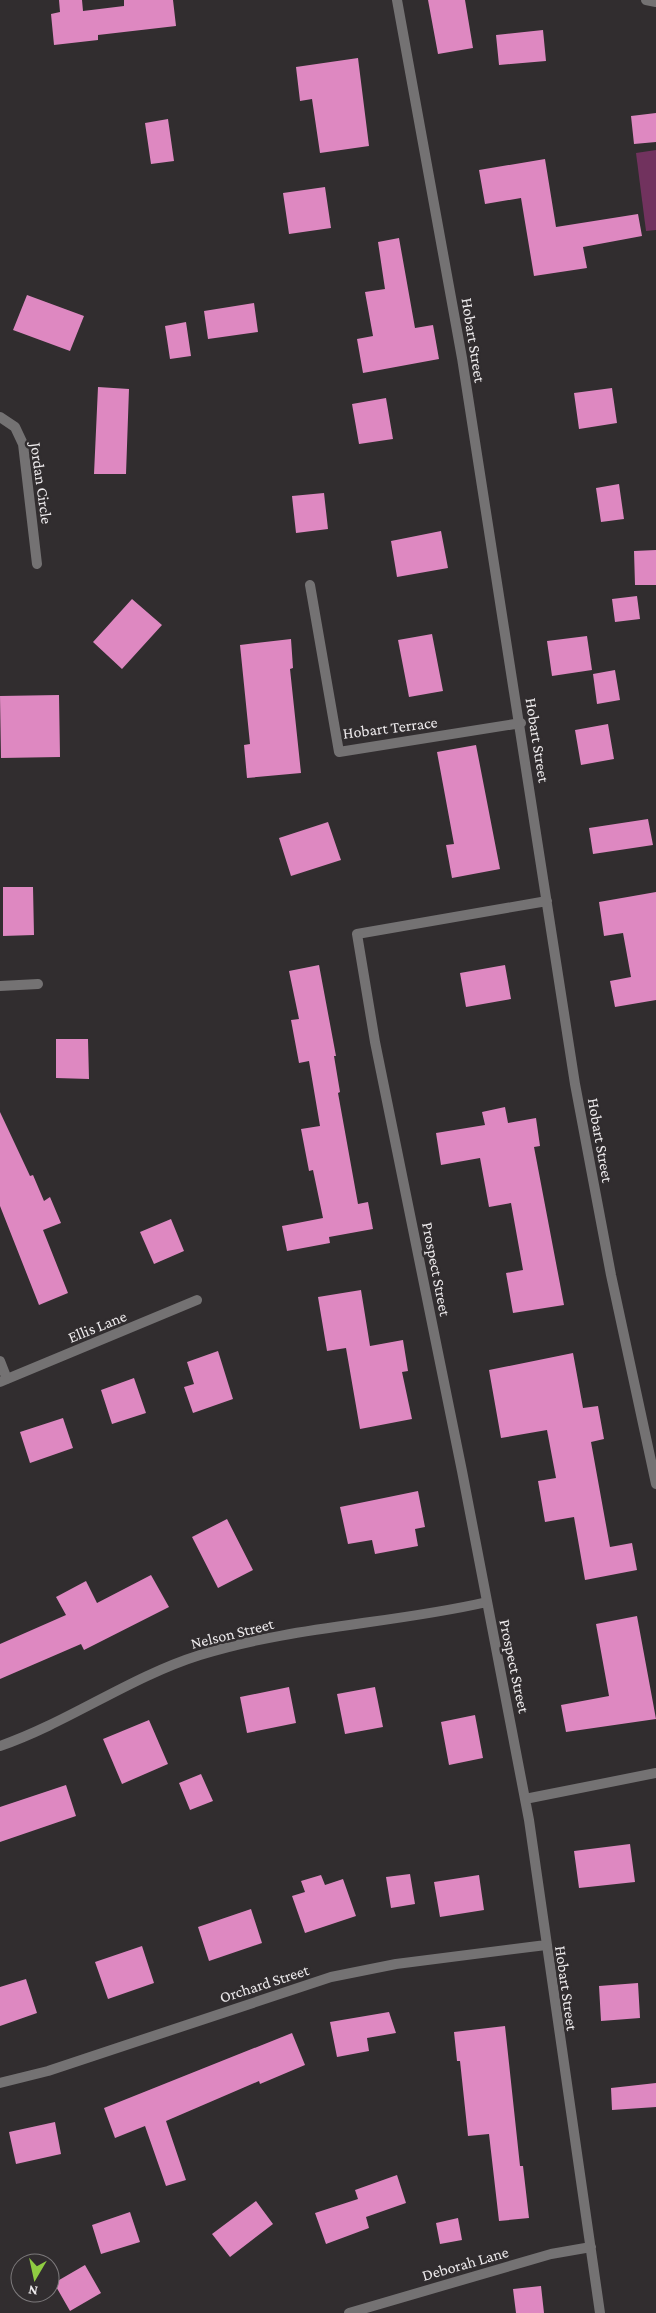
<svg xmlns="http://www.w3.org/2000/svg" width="656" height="2313" viewBox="0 0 656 2313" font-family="'Crimson Pro',serif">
	<rect width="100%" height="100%" fill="#312d2f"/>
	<path fill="#71325e" d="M 656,150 L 656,230 L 646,231 L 636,153 Z"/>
	<path fill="#de88c1" d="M 59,0 L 82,0 L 83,11 L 124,6 L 124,0 L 173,0 L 176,26 L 98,35 L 98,40 L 54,45 L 51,14 L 60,12 Z
		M 428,0 L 465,0 L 473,48 L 438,54 Z
		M 543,30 L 546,61 L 499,65 L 496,35 Z
		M 358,58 L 369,146 L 320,153 L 312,99 L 300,101 L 296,67 Z
		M 656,113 L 656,142 L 634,144 L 631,116 Z
		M 168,119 L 174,161 L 151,164 L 145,123 Z
		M 545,159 L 556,227 L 638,214 L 642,236 L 583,247 L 587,268 L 534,276 L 521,198 L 485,204 L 479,170 Z
		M 325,187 L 331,228 L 289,234 L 283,193 Z
		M 399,238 L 415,328 L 433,325 L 439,359 L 363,373 L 357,339 L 373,336 L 365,292 L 385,289 L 378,242 Z
		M 27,295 L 84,316 L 70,351 L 13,330 Z
		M 254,303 L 258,332 L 208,339 L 204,311 Z
		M 186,322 L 191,356 L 170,359 L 165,326 Z
		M 98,387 L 129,389 L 126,474 L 94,474 Z
		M 612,388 L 617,423 L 579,429 L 574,393 Z
		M 386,398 L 393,439 L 359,444 L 352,404 Z
		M 619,484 L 624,519 L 601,522 L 596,488 Z
		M 324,493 L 328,529 L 296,533 L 292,496 Z
		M 441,531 L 448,568 L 397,577 L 391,541 Z
		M 656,550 L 656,585 L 635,585 L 634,551 Z
		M 637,596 L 640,619 L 615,622 L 612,599 Z
		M 132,599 L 162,625 L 122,669 L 93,642 Z
		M 432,634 L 443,691 L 409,697 L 398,640 Z
		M 587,636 L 592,670 L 552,676 L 547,641 Z
		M 291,639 L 293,668 L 290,669 L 301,773 L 247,778 L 244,745 L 250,744 L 240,645 Z
		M 615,670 L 620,700 L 597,704 L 593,674 Z
		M 59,695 L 60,757 L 1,758 L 0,696 Z
		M 608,724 L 614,759 L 581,765 L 575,730 Z
		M 476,745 L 500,869 L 452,878 L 446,845 L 454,844 L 437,752 Z
		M 648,819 L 653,845 L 593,854 L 589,828 Z
		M 328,822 L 341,860 L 291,876 L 279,838 Z
		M 3,887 L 33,887 L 34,935 L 3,936 Z
		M 656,892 L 656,1000 L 615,1007 L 610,981 L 631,977 L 623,933 L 604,936 L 599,902 Z
		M 319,965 L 336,1056 L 334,1056 L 340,1092 L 338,1093 L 358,1204 L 368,1202 L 373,1229 L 329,1237 L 330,1243 L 287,1251 L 282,1226 L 323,1218 L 313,1170 L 309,1171 L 301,1129 L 320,1126 L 309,1061 L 299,1063 L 291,1020 L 299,1019 L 289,971 Z
		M 505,965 L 511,999 L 466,1007 L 460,973 Z
		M 56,1039 L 88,1039 L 89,1079 L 56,1078 Z
		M 505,1107 L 508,1123 L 536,1118 L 540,1146 L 534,1147 L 564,1305 L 513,1313 L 506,1273 L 523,1270 L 511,1203 L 489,1207 L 480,1158 L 441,1165 L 436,1133 L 485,1125 L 482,1112 Z
		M 0,1112 L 30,1176 L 33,1175 L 44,1201 L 50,1197 L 61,1223 L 43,1230 L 68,1293 L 39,1305 L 0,1206 Z
		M 171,1219 L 184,1251 L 154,1264 L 140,1232 Z
		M 361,1290 L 370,1346 L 403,1340 L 408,1371 L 402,1372 L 412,1419 L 360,1429 L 346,1348 L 327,1351 L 318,1297 Z
		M 218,1351 L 233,1399 L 193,1413 L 184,1387 L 194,1384 L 187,1362 Z
		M 573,1353 L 583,1408 L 598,1406 L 604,1439 L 591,1442 L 610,1547 L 632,1543 L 637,1570 L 585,1580 L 574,1517 L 545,1522 L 538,1481 L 556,1478 L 547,1430 L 501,1438 L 489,1370 Z
		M 134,1378 L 146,1413 L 112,1424 L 101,1390 Z
		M 63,1418 L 73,1448 L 30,1463 L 20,1432 Z
		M 418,1491 L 425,1527 L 415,1529 L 418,1546 L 375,1554 L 372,1540 L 348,1544 L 340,1507 Z
		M 227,1519 L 253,1570 L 218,1588 L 192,1537 Z
		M 151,1575 L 169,1607 L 84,1650 L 81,1644 L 0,1679 L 0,1644 L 66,1615 L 56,1597 L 86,1581 L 97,1603 Z
		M 637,1616 L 656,1719 L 566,1732 L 561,1705 L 609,1696 L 596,1624 Z
		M 289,1687 L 296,1723 L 247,1733 L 240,1697 Z
		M 375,1687 L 383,1727 L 345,1734 L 337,1694 Z
		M 475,1715 L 483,1758 L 449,1765 L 441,1722 Z
		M 149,1720 L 168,1764 L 122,1784 L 103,1739 Z
		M 201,1774 L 213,1801 L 190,1810 L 179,1783 Z
		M 66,1785 L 76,1816 L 0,1842 L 0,1807 Z
		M 630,1844 L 635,1882 L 579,1888 L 574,1851 Z
		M 410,1874 L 415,1904 L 391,1908 L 386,1877 Z
		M 321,1875 L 325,1885 L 343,1879 L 356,1916 L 305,1933 L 292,1896 L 305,1892 L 301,1881 Z
		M 479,1875 L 484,1910 L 440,1917 L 434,1882 Z
		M 251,1909 L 262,1943 L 209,1961 L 198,1927 Z
		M 142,1946 L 154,1983 L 108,1999 L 95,1962 Z
		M 26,1979 L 37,2013 L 0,2026 L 0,1987 Z
		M 638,1983 L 640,2018 L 601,2021 L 599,1986 Z
		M 389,2012 L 396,2033 L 367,2038 L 369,2051 L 337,2057 L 330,2022 Z
		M 505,2026 L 520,2166 L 523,2166 L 529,2218 L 499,2221 L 489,2134 L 468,2136 L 460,2061 L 457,2061 L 454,2032 Z
		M 292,2033 L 305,2065 L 260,2084 L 259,2081 L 166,2121 L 186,2180 L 166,2186 L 145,2126 L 115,2138 L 104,2108 Z
		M 656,2083 L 656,2107 L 612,2110 L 611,2088 Z
		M 55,2122 L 61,2154 L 16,2164 L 9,2132 Z
		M 397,2175 L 406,2203 L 366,2217 L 369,2228 L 326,2244 L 315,2213 L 358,2199 L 355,2190 Z
		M 256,2201 L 273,2224 L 230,2257 L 212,2234 Z
		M 130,2212 L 140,2242 L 101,2254 L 92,2225 Z
		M 458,2218 L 462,2240 L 440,2244 L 436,2223 Z
		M 85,2265 L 101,2293 L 70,2311 L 54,2283 Z
		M 541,2286 L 544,2313 L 516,2313 L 513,2289 Z"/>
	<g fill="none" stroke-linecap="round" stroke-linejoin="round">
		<path stroke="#747273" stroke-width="10" d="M 397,0 L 462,358 L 575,1084 L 611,1275 L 656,1484
			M 646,0 L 656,2
			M 0,417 L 15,427 L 23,444 L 37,564
			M 310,585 L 339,752 L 521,723
			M 547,901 L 357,934 L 375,1042 L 462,1471 L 529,1820 L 600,2313
			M 0,986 L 38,984
			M 0,1361 L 7,1379
			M 0,1382 L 197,1300
			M 0,1746 C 69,1722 130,1677 200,1655 C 293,1626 392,1624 487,1602
			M 525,1799 L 656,1773
			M 0,2083 L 48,2071 L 331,1977 L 396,1964 L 546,1945
			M 349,2313 L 551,2254 L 591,2247"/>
	</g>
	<g text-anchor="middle" stroke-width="5" stroke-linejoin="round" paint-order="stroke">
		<g font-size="16" fill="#edeaec" stroke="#312d2f">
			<text transform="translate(474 340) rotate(81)" y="6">Hobart Street</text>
			<text transform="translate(42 483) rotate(82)" y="6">Jordan Circle</text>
			<text transform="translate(390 727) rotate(-7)" y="6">Hobart Terrace</text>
			<text transform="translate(538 740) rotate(81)" y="6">Hobart Street</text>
			<text transform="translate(601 1140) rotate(80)" y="6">Hobart Street</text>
			<text transform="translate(437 1269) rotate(79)" y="6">Prospect Street</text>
			<text transform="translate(97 1326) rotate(-22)" y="6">Ellis Lane</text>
			<text transform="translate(232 1633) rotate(-14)" y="6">Nelson Street</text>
			<text transform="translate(515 1666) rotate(78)" y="6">Prospect Street</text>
			<text transform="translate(264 1983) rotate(-18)" y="6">Orchard Street</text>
			<text transform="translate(567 1988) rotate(82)" y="6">Hobart Street</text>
			<text transform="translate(465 2263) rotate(-16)" y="6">Deborah Lane</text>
		</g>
	</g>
	<g transform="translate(35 2278) rotate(189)"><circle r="24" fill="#312d2f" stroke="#7c797b"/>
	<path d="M0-4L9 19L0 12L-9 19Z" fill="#8fcd42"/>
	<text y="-8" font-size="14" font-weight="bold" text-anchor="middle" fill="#edeaec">N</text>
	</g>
</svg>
